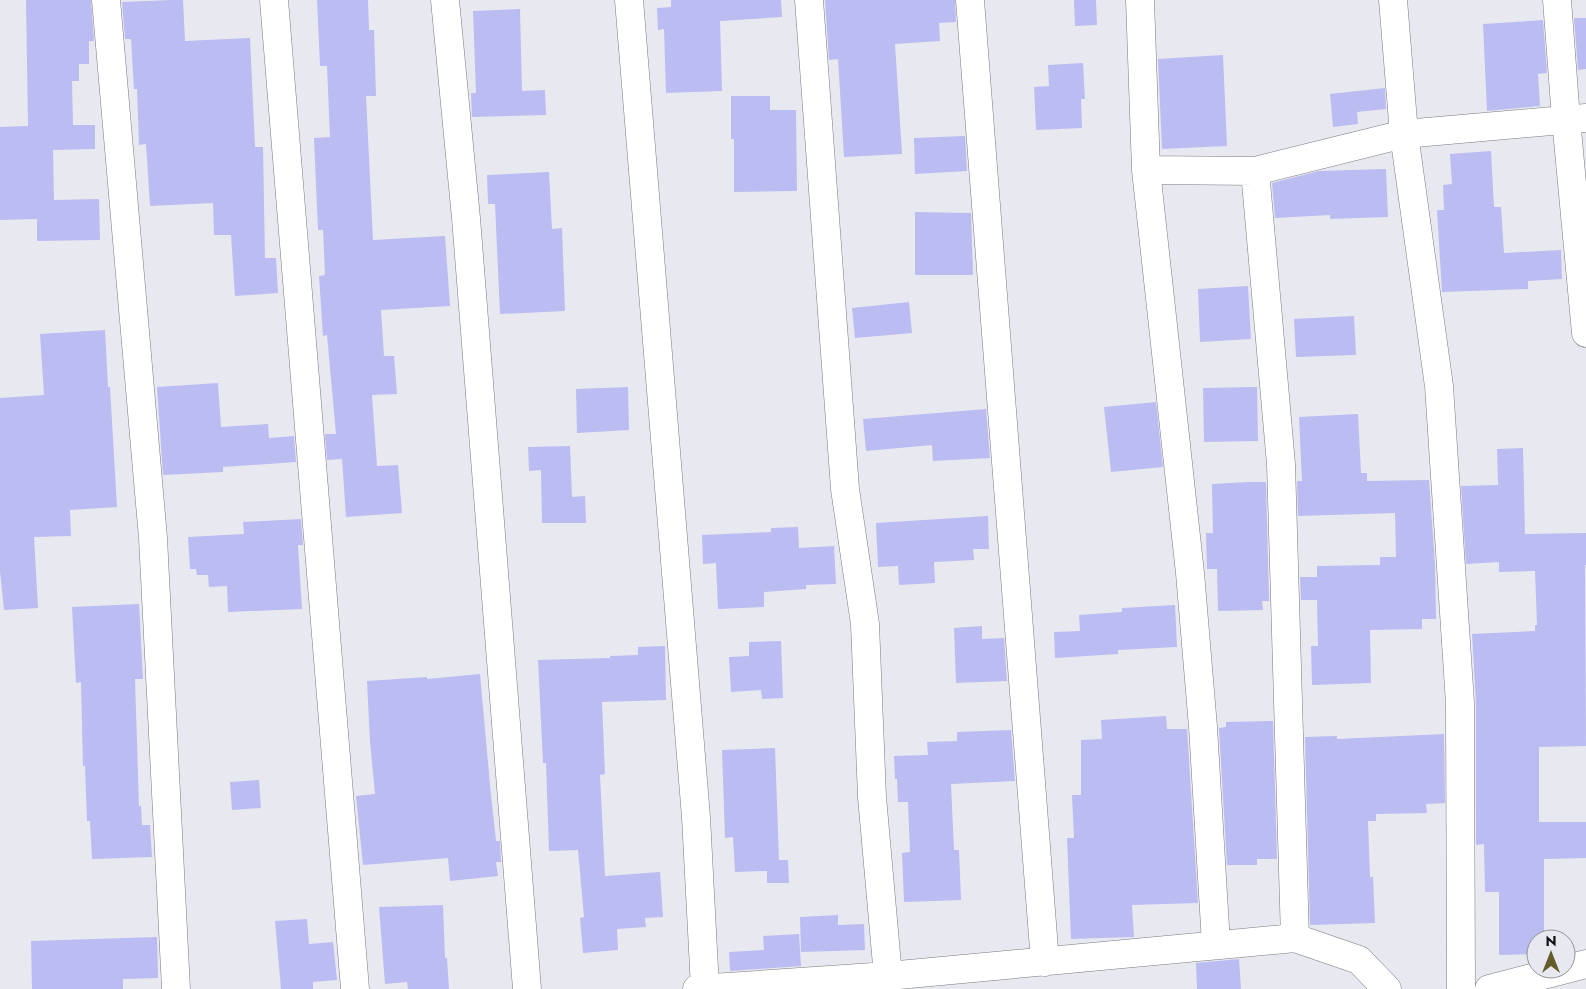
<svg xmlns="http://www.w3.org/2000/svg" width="1586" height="989" viewBox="0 0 1586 989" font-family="Jost,sans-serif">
	<rect width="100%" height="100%" fill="#e8e8f0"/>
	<path fill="#bbbcf1" d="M 26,0 L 91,0 L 94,41 L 89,41 L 89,64 L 79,64 L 79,81 L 72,81 L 73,125 L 95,125 L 95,149 L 53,150 L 54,200 L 99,199 L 100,240 L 37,241 L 37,219 L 0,220 L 0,127 L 28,126 Z
		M 172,0 L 183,0 L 185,41 L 250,38 L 255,147 L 263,147 L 265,258 L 276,258 L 278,293 L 235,296 L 231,235 L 214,235 L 213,203 L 150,206 L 146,144 L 139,145 L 137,89 L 134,89 L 131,39 L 125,39 L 122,2 Z
		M 317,0 L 368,0 L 369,30 L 374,30 L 376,96 L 366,96 L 373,240 L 445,236 L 450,306 L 381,310 L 384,356 L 394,356 L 397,394 L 372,395 L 377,466 L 398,465 L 402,513 L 346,517 L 342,459 L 327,460 L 325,434 L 336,434 L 327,335 L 323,336 L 319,276 L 325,275 L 323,230 L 318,230 L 314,138 L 330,137 L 327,66 L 320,66 Z
		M 671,0 L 781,0 L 782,17 L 720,21 L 722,91 L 666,93 L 664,29 L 658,30 L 657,8 L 671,7 Z
		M 825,0 L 955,0 L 956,22 L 939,23 L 940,41 L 895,44 L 902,154 L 844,157 L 838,59 L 829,60 Z
		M 1074,0 L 1096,0 L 1097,25 L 1075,26 Z
		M 520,9 L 522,91 L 545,90 L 546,115 L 472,117 L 471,93 L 476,93 L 473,11 Z
		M 1574,18 L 1586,18 L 1586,69 L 1578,70 Z
		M 1543,20 L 1547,73 L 1538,74 L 1540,106 L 1487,111 L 1483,24 Z
		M 1223,55 L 1227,146 L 1162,149 L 1158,59 Z
		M 1083,63 L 1085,99 L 1081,99 L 1082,128 L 1036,130 L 1034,87 L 1049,86 L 1048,65 Z
		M 1385,88 L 1386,109 L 1357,112 L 1358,124 L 1333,127 L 1330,94 Z
		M 731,96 L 770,96 L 770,110 L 796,110 L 797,191 L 734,192 L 734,139 L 731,139 Z
		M 965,136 L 967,171 L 915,174 L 914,138 Z
		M 1491,151 L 1494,207 L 1501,207 L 1504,253 L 1561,250 L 1562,279 L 1528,281 L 1528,289 L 1442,292 L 1437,210 L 1444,210 L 1443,185 L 1452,184 L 1450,154 Z
		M 1386,169 L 1388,217 L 1330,219 L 1330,215 L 1275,218 L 1272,183 L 1319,171 Z
		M 549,172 L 552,229 L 562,228 L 565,311 L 500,314 L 495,204 L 488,204 L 487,175 Z
		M 915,212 L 971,213 L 973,275 L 915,275 Z
		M 1248,286 L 1251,339 L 1200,342 L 1198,289 Z
		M 909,302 L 912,333 L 855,338 L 852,308 Z
		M 1354,316 L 1356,355 L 1296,357 L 1294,319 Z
		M 105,330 L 108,387 L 110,387 L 117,507 L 70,510 L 71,536 L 34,537 L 38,608 L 4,610 L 0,571 L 0,398 L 44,395 L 40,334 Z
		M 218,383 L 221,427 L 268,424 L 269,438 L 294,436 L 296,462 L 223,467 L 223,472 L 163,475 L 157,387 Z
		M 628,387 L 629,430 L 577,433 L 576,389 Z
		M 1257,387 L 1258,441 L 1204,442 L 1203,388 Z
		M 1156,402 L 1163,467 L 1111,472 L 1104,407 Z
		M 986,409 L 990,458 L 933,461 L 932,445 L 866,451 L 863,419 Z
		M 1358,414 L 1361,473 L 1367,473 L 1367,481 L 1429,480 L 1435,565 L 1436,619 L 1422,619 L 1422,629 L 1370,630 L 1371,683 L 1312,685 L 1311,646 L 1318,646 L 1317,600 L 1301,600 L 1300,577 L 1317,577 L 1317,566 L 1380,565 L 1380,557 L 1396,557 L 1395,513 L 1298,516 L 1297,481 L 1302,481 L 1299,417 Z
		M 570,446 L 572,497 L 585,496 L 586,523 L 542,523 L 541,470 L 529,471 L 528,447 Z
		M 1523,448 L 1525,534 L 1586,533 L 1586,565 L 1585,565 L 1586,746 L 1539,747 L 1539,822 L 1586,822 L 1586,858 L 1544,859 L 1544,939 L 1536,939 L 1536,954 L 1499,955 L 1499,892 L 1485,892 L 1484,844 L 1476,845 L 1476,703 L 1472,634 L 1535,631 L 1535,625 L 1537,625 L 1535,571 L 1499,572 L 1499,562 L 1466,564 L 1461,486 L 1498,485 L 1497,449 Z
		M 1249,482 L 1266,482 L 1269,601 L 1262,601 L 1263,610 L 1218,611 L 1217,569 L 1207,569 L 1206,533 L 1213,533 L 1212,484 Z
		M 988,516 L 989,549 L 973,549 L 974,560 L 934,562 L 935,583 L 899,585 L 898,566 L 878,567 L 876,523 Z
		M 301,519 L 303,545 L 298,545 L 302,609 L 228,612 L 227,586 L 209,587 L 208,575 L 197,575 L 196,569 L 190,569 L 188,537 L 244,534 L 243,522 Z
		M 798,527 L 799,548 L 834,546 L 836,584 L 806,585 L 806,589 L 764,592 L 764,607 L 718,609 L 716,563 L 703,564 L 702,535 L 771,532 L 771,528 Z
		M 139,604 L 143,679 L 135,679 L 139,806 L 141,806 L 142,825 L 150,825 L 152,857 L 92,859 L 90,821 L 87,821 L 85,766 L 83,766 L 81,682 L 76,683 L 72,607 Z
		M 1175,605 L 1177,647 L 1118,650 L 1118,654 L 1055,658 L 1054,632 L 1080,631 L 1079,615 L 1122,612 L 1122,608 Z
		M 982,626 L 982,639 L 1004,638 L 1007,681 L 956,683 L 954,628 Z
		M 781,641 L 783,698 L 762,699 L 761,690 L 731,692 L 729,657 L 749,656 L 749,642 Z
		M 665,646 L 666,700 L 602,702 L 605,774 L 600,775 L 605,876 L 660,872 L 663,917 L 645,918 L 646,927 L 617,929 L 618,950 L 583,953 L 580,918 L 584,917 L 578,850 L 549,851 L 546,763 L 543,763 L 538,660 L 610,658 L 610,656 L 638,655 L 638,647 Z
		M 480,674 L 490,785 L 496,841 L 500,841 L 501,862 L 496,862 L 498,876 L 450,881 L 448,858 L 363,865 L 356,796 L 375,794 L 370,742 L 367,681 L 427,677 L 427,679 Z
		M 1166,716 L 1167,729 L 1187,729 L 1198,903 L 1132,905 L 1134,937 L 1071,939 L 1067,838 L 1074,838 L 1072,795 L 1081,795 L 1081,740 L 1102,739 L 1101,720 Z
		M 1273,721 L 1277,859 L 1257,859 L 1257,865 L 1227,865 L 1219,728 L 1226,727 L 1226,722 Z
		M 1011,730 L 1015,781 L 951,784 L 954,850 L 959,850 L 961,900 L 904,902 L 902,853 L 910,852 L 908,802 L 898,802 L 897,779 L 895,779 L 894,756 L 928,755 L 927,742 L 957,741 L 957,732 Z
		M 1444,734 L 1445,803 L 1426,804 L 1427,813 L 1376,814 L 1376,821 L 1368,821 L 1370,877 L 1373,877 L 1375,923 L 1310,925 L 1305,737 L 1337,736 L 1337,739 Z
		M 775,748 L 779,860 L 788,860 L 789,883 L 767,883 L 767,871 L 735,872 L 733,837 L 725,838 L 722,750 Z
		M 259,780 L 261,808 L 232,810 L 230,782 Z
		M 443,905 L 445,958 L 447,958 L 449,989 L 408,989 L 407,982 L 385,984 L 379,907 Z
		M 838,915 L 838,925 L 864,924 L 865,950 L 801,952 L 800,917 Z
		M 307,919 L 309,944 L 333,942 L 337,980 L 313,982 L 313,989 L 281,989 L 275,921 Z
		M 799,934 L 801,966 L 730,971 L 729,952 L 764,950 L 763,936 Z
		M 157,937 L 158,978 L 123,979 L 123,989 L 32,989 L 31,941 Z
		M 1239,959 L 1241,989 L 1197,989 L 1196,963 Z"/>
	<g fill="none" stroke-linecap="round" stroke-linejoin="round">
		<g stroke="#797980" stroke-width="29">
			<path id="minor" d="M 106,0 L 153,538 L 176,989
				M 274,0 L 355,989
				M 445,0 L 466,218 L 527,989
				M 629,0 L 696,817 L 705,988
				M 970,0 L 1045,962
				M 1140,0 L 1146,170 L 1190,573 L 1203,727 L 1216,944
				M 1393,0 L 1404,134 L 1439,386 L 1460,703 L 1461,989
				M 1557,0 L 1566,119 L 1586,333
				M 1146,170 L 1255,171 L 1404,134 L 1586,118
				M 1255,171 L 1281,464 L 1295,938
				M 888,976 L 1295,938 L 1359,960 L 1387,989
				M 697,989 L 888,976 L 872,797 L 865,624 L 845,489 L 809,0
				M 1489,989 L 1586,964"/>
		</g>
		<use href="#minor" stroke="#fff" stroke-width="28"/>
	</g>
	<g transform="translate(1551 954)"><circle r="24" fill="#e8e8f0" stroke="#929298"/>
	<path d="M0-4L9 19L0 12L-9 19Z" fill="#655d29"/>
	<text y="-8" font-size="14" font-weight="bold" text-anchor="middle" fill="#111114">N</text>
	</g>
</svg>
